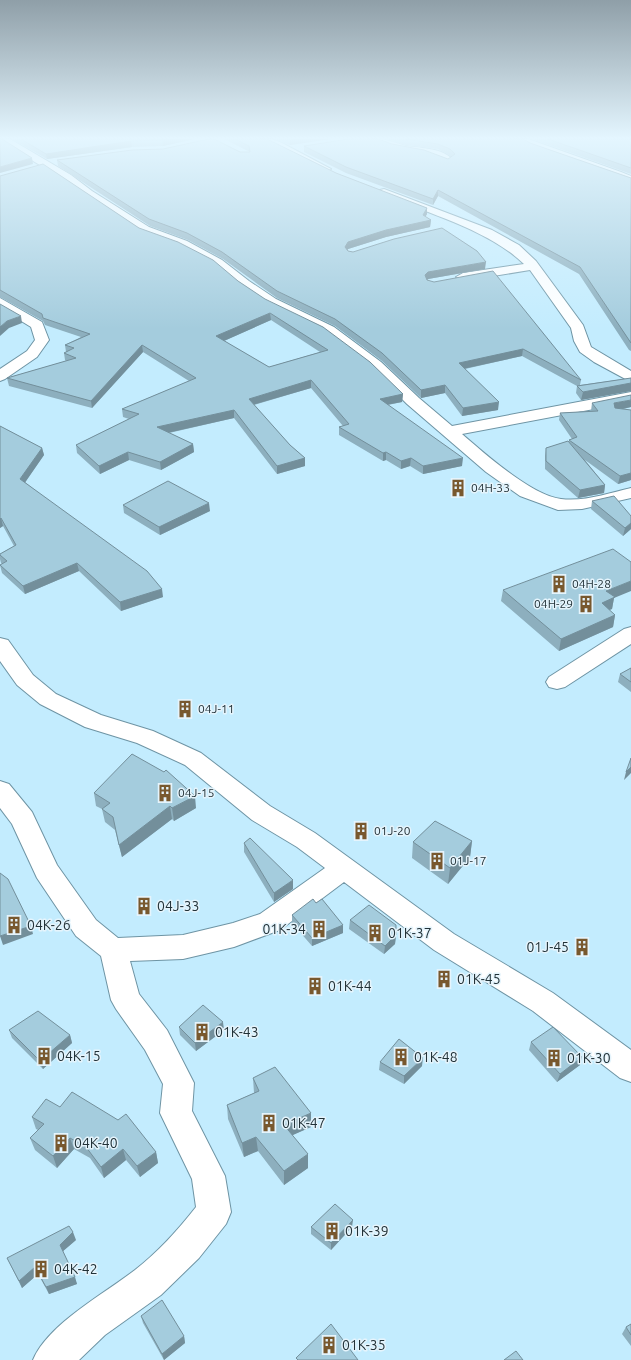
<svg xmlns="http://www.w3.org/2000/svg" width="631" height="1360" viewBox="0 0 631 1360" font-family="Ubuntu,sans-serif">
	<rect width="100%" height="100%" fill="#c3ecfe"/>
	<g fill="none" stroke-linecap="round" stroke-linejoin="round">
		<g stroke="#6e94a4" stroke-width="2">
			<path id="minor" d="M 0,139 L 10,139 L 71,175 L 92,191 L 149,227 L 187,241 L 222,260 L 249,281 L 276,299 L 334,327 L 381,362 L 419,398 L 452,426 L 631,392 L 631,402 L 462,434 C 484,453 532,496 561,499 C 584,502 609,493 631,488 L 631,498 L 582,509 L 558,510 L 520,496 L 486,472 L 407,404 L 371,368 L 324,333 L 266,305 L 239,287 L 214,266 L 179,247 L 141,233 L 84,195 L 63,179 L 0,141 Z
				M 258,139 L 271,139 L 280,142 L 331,169 L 326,172 L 322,171 Z
				M 373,139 C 386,138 394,143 406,146 C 420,148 443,148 453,160 L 448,163 C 442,162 437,158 430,156 C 416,151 384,151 373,139 Z
				M 515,139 L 528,139 L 621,172 L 631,176 L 631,183 L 530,147 Z
				M 384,189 L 492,230 L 519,245 L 536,261 L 583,325 L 591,347 L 631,371 L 631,382 L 594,362 L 580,352 L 574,341 L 571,328 L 530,270 L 463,281 L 456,277 L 463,273 L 524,264 C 489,230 425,212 380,194 L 378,192 L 380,190 Z
				M 0,298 L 42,322 L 49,340 L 37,357 L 5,379 L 0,381 L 0,369 L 27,351 L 35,340 L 31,327 L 0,308 Z
				M 631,627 L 631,644 L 565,687 L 557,689 L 549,687 L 546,682 L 549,677 L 624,629 Z
				M 0,638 L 8,640 L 33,675 L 56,694 L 101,715 L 153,731 L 201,753 L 270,806 L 315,833 L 454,934 L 553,993 L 631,1050 L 631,1082 L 620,1078 L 533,1011 L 434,950 L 344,882 L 280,930 L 234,947 L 183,959 L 130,961 L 139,994 L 167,1030 L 194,1083 L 192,1111 L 225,1176 L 231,1212 L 226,1224 L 199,1258 L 161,1295 L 105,1335 L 79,1360 L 33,1360 C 48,1324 104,1294 135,1270 C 158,1252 178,1230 196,1207 L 192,1179 L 160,1113 L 163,1084 L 145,1050 L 116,1009 L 111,1000 L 101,956 L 76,936 L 37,878 L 12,824 L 0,808 L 0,781 L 9,784 L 32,812 L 57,865 L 96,920 L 118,938 L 183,935 L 233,923 L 260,914 L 325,868 L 297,847 L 252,820 L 185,765 L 137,743 L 85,727 L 40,704 L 17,685 L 0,661 Z"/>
		</g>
		<use href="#minor" fill="#fff" fill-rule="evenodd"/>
	</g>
	<path fill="#8dafbe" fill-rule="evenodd" d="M 12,139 L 195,139 L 163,146 L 132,147 L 47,159 Z
		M 224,139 L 267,139 L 336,173 L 427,214 L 425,217 L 431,220 L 430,227 L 386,237 L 348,249 L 347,250 L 348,251 L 353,252 L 485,269 L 428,279 L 427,279 L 581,380 L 580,385 L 631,378 L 631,391 L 581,400 L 576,393 L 577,386 L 522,356 L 465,369 L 498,410 L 462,416 L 445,393 L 421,398 L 382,361 L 335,326 L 277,298 L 223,259 L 188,240 L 150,226 L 58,166 L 57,160 L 250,152 Z
		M 274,139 L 331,139 L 290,145 Z
		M 386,139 L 523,139 L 530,143 L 631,178 L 631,351 L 629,350 L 579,274 L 438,196 L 433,205 L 346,173 L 304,152 L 304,146 L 392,144 L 448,159 L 451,157 L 449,155 L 438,149 L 406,145 Z
		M 532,139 L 631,139 L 631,174 Z
		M 0,176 L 139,228 L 238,281 L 403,394 L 402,402 L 388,405 L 462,466 L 423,474 L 410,466 L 401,469 L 386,460 L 383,461 L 339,435 L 339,427 L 343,426 L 311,388 L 254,405 L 290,445 L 305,458 L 305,466 L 277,474 L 234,418 L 169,433 L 193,444 L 194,452 L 161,470 L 129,460 L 100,474 L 77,453 L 76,445 L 129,419 L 123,417 L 122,409 L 189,381 L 143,352 L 92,408 L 9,386 L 7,378 L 66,361 L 65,360 L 64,353 L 66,352 L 65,345 L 81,337 L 45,325 L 43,321 L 0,297 ZM 271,320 L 320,352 L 269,367 L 224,341 Z
		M 592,403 L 631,407 L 623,409 L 631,480 L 618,484 L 585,460 L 605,485 L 604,493 L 578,498 L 545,469 L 545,456 L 546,448 L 569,441 L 569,440 L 572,439 L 559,420 L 560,413 L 591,411 Z
		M 0,426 L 42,448 L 44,455 L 25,482 L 163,597 L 121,611 L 79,571 L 25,594 L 2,573 L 0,565 L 2,564 L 1,563 L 0,559 L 0,554 L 14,546 L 3,526 L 0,528 Z
		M 592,501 L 631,516 L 631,529 L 623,536 L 591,509 Z
		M 123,505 L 210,511 L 160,535 L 124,513 Z
		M 503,590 L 614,598 L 612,609 L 609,610 L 615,615 L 613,627 L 559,651 L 501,601 Z
		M 631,668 L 631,692 L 618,682 L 620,674 Z
		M 94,793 L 196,808 L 174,821 L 172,819 L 122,857 L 115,830 L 105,822 L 102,809 L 96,806 Z
		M 472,841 L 470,857 L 448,884 L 412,858 L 413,842 Z
		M 244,843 L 293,889 L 274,902 L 244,852 Z
		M 316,903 L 343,933 L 312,946 L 292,923 L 292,915 Z
		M 350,920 L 396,935 L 395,944 L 384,954 L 349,929 Z
		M 179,1027 L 224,1030 L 196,1051 L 180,1035 Z
		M 9,1030 L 70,1035 L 72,1043 L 43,1069 L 12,1038 Z
		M 531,1042 L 580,1065 L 557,1082 L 529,1050 Z
		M 380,1062 L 422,1066 L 404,1084 L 379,1070 Z
		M 253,1078 L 311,1113 L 311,1127 L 292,1135 L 308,1168 L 284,1185 L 258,1151 L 244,1157 L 228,1119 L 227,1105 L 254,1093 Z
		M 60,1107 L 156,1152 L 158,1163 L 140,1177 L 126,1160 L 104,1178 L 90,1158 L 74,1149 L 57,1168 L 35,1150 L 30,1138 L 38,1130 L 36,1129 L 32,1117 Z
		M 311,1227 L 352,1227 L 331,1250 L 311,1234 Z
		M 76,1240 L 63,1251 L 77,1284 L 49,1294 L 38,1274 L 22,1288 L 7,1258 Z
		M 141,1316 L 184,1336 L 185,1343 L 164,1360 L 143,1323 Z
		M 631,1324 L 631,1346 L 622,1334 L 626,1327 Z"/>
	<path fill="#738f9b" d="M 167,139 L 195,139 L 163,146 L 162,140 Z
		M 296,139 L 331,139 L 290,145 L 290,140 Z
		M 131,141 L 132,147 L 47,159 L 46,154 Z
		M 32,158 L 33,164 L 0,173 L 0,167 Z
		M 438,190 L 438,196 L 433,205 L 433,199 Z
		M 427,208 L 427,214 L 423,221 L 423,215 Z
		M 431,220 L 430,227 L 386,237 L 348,249 L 345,254 L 345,247 L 348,242 L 386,230 Z
		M 486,262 L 485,269 L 428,279 L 425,282 L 425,275 L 428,272 Z
		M 270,313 L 271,320 L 217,344 L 216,336 Z
		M 21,316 L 22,323 L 9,328 L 0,336 L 0,327 L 7,321 Z
		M 142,345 L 143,352 L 92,408 L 91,401 Z
		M 523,349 L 522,356 L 458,370 L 459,363 Z
		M 311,380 L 311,388 L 249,406 L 249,399 Z
		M 631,383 L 631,391 L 581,400 L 583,392 Z
		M 445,385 L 445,393 L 421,398 L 421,390 Z
		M 403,394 L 402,402 L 380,406 L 380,399 Z
		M 631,400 L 631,407 L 613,411 L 614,403 Z
		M 499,402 L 498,410 L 462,416 L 463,408 Z
		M 234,410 L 234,418 L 158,435 L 157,427 Z
		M 193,444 L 194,452 L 161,470 L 160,462 Z
		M 42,448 L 44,455 L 22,487 L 20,479 Z
		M 128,452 L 129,460 L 100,474 L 99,466 Z
		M 386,452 L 386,460 L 383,461 L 383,453 Z
		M 305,458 L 305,466 L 277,474 L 277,466 Z
		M 411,458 L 410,466 L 401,469 L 401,461 Z
		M 463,458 L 462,466 L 423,474 L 423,466 Z
		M 631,473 L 631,480 L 618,484 L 620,476 Z
		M 605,485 L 604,493 L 578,498 L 580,490 Z
		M 209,503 L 210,511 L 160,535 L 159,527 Z
		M 1,518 L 3,526 L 0,528 L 0,519 Z
		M 631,523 L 631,529 L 623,536 L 625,528 Z
		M 77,563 L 79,571 L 25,594 L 23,586 Z
		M 631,581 L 631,591 L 614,598 L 612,609 L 599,614 L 602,603 L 606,591 Z
		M 162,589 L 163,597 L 121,611 L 120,602 Z
		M 615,615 L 613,627 L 559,651 L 561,639 Z
		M 631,767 L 631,773 L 624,780 L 626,772 Z
		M 195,796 L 196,808 L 174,821 L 172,808 Z
		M 170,806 L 172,819 L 122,857 L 119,845 Z
		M 472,841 L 470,857 L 448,884 L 450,868 Z
		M 293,880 L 293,889 L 274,902 L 274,893 Z
		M 343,925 L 343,933 L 312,946 L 312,938 Z
		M 31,926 L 33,934 L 3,945 L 0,936 Z
		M 396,935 L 395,944 L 384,954 L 385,946 Z
		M 223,1022 L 224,1030 L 196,1051 L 195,1043 Z
		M 70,1035 L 72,1043 L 43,1069 L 40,1061 Z
		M 582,1057 L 580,1065 L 557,1082 L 560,1074 Z
		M 423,1058 L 422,1066 L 404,1084 L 404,1076 Z
		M 311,1113 L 311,1127 L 284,1139 L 284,1125 Z
		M 256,1137 L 258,1151 L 244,1157 L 242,1143 Z
		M 70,1138 L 74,1149 L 57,1168 L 53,1156 Z
		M 123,1149 L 126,1160 L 104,1178 L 101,1167 Z
		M 156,1152 L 158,1163 L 140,1177 L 137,1166 Z
		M 308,1154 L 308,1168 L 284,1185 L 284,1171 Z
		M 353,1220 L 352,1227 L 331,1250 L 331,1243 Z
		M 73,1232 L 76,1240 L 62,1252 L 60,1245 Z
		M 35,1267 L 38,1274 L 22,1288 L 19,1281 Z
		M 75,1277 L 77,1284 L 49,1294 L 46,1287 Z
		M 184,1336 L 185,1343 L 164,1360 L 162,1354 Z"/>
	<path fill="#a4ccdd" stroke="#738f9b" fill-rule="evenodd" d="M 0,139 L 2,139 L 32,158 L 0,167 Z
		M 21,139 L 167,139 L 162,140 L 131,141 L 46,154 Z
		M 209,139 L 214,139 L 240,152 L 250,152 L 249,146 L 235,139 L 267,139 L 336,173 L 427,208 L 423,215 L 431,220 L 386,230 L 348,242 L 345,247 L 348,251 L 353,252 L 394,239 L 442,228 L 477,251 L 486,262 L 428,272 L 425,275 L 427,280 L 434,282 L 493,271 L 581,380 L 523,349 L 459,363 L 499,402 L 463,408 L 445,385 L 421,390 L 382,353 L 335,319 L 277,291 L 222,252 L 187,233 L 149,219 L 57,160 L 132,150 L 163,149 Z
		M 349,139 L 378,139 L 392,144 L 424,150 L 448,159 L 455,154 L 450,149 L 438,144 L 406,139 L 523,139 L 530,143 L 631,178 L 631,343 L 580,267 L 438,190 L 433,199 L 346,167 L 304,146 Z
		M 548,139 L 631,139 L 631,168 Z
		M 43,164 L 139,228 L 178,242 L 213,260 L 238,281 L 265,299 L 323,327 L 370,362 L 403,394 L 380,399 L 463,458 L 423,466 L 411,458 L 401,461 L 386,452 L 383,453 L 339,427 L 349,424 L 311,380 L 249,399 L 290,445 L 305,458 L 277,466 L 234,410 L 157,427 L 193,444 L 160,462 L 128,452 L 99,466 L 76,445 L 139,414 L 122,409 L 196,378 L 142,345 L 91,401 L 7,378 L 76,358 L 64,353 L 74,348 L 65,345 L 90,334 L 43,318 L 42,314 L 0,290 L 0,176 ZM 270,313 L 328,350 L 269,367 L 216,336 Z
		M 0,304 L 21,316 L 7,321 L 0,327 Z
		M 631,378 L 631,383 L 583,392 L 577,386 Z
		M 631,395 L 631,400 L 614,403 L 615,408 L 631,410 L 631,473 L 620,476 L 569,440 L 577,437 L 560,413 L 598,411 L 592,403 Z
		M 0,426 L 42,448 L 20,479 L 147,571 L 162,589 L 120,602 L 77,563 L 23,586 L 0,565 L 7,561 L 0,555 L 0,554 L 16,545 L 1,518 L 0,519 Z
		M 568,441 L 605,485 L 580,490 L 546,461 L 546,448 Z
		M 168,481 L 209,503 L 159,527 L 123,505 Z
		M 614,496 L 631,516 L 631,523 L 625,528 L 592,501 Z
		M 613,549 L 631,562 L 631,581 L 606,591 L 615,597 L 602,603 L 615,615 L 561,639 L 503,590 Z
		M 631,668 L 631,682 L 620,674 Z
		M 132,754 L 164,772 L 166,770 L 195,796 L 172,808 L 170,806 L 119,845 L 113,817 L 102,809 L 110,803 L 94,793 Z
		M 631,758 L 631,767 L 626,772 Z
		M 435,821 L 472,841 L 450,868 L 413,842 Z
		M 250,838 L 293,880 L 274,893 L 244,843 Z
		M 0,873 L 8,879 L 31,926 L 0,936 Z
		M 313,899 L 316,903 L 322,899 L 343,925 L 312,938 L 292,915 Z
		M 369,905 L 396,925 L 396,935 L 385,946 L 350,920 Z
		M 203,1005 L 223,1022 L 195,1043 L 179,1027 Z
		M 38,1011 L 70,1035 L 40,1061 L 9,1030 Z
		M 553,1027 L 582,1057 L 560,1074 L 531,1042 Z
		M 399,1039 L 423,1058 L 404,1076 L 380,1062 Z
		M 275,1067 L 311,1113 L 284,1125 L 308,1154 L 284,1171 L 256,1137 L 242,1143 L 227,1105 L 259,1091 L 253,1078 Z
		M 72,1092 L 118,1120 L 126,1114 L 156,1152 L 137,1166 L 123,1149 L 101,1167 L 86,1147 L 70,1138 L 53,1156 L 30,1138 L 44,1124 L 32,1117 L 46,1099 L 60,1107 Z
		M 335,1204 L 353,1220 L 331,1243 L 311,1227 Z
		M 69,1226 L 73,1232 L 60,1245 L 75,1277 L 46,1287 L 35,1267 L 19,1281 L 7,1258 Z
		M 162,1300 L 184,1336 L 162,1354 L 141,1316 Z
		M 331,1324 L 358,1360 L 298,1360 L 296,1358 Z
		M 631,1324 L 631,1335 L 626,1327 Z
		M 516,1351 L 523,1360 L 504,1360 Z"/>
	<linearGradient id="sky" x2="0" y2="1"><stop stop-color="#8f9fa8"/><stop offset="0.42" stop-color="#e4f6ff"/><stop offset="1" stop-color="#e4f6ff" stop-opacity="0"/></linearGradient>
	<rect width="631" height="329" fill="url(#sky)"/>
	<defs>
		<g id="building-bare" transform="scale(1.38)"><path d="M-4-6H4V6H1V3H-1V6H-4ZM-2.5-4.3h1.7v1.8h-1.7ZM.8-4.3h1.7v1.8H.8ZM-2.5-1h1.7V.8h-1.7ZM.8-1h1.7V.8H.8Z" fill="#78582e" stroke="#e5f4fc" stroke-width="2.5" paint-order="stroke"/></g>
	</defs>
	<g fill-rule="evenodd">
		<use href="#building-bare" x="458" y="488"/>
		<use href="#building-bare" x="559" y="584"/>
		<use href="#building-bare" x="586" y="604"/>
		<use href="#building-bare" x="185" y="709"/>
		<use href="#building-bare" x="165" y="793"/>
		<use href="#building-bare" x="361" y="831"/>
		<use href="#building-bare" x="437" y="861"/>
		<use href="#building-bare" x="144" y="906"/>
		<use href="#building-bare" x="14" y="925"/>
		<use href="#building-bare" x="319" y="929"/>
		<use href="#building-bare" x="375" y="933"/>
		<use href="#building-bare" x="582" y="947"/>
		<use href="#building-bare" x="444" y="979"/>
		<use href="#building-bare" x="315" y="986"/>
		<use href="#building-bare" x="202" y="1032"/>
		<use href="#building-bare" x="44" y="1056"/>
		<use href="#building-bare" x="401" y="1057"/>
		<use href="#building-bare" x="554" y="1058"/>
		<use href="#building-bare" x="269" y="1123"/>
		<use href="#building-bare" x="61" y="1143"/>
		<use href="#building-bare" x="332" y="1231"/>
		<use href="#building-bare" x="41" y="1269"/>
		<use href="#building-bare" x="329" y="1345"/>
	</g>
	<g text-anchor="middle" stroke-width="3" stroke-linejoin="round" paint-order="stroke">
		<g font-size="12" fill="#223238" stroke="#e5f4fc" text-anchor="start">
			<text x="471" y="492">04H-33</text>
			<text x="572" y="588">04H-28</text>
			<text x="573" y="608" text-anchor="end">04H-29</text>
			<text x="198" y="713">04J-11</text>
			<text x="178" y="797">04J-15</text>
			<text x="374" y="835">01J-20</text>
			<text x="450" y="865">01J-17</text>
		</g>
		<g font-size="14" fill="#223238" stroke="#e5f4fc" text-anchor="start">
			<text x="157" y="911">04J-33</text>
			<text x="27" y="930">04K-26</text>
			<text x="306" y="934" text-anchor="end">01K-34</text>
			<text x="388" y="938">01K-37</text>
			<text x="569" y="952" text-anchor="end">01J-45</text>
			<text x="457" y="984">01K-45</text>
			<text x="328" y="991">01K-44</text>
			<text x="215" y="1037">01K-43</text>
			<text x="57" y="1061">04K-15</text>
			<text x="414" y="1062">01K-48</text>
			<text x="567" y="1063">01K-30</text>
			<text x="282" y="1128">01K-47</text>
			<text x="74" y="1148">04K-40</text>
			<text x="345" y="1236">01K-39</text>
			<text x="54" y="1274">04K-42</text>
			<text x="342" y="1350">01K-35</text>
		</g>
	</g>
</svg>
